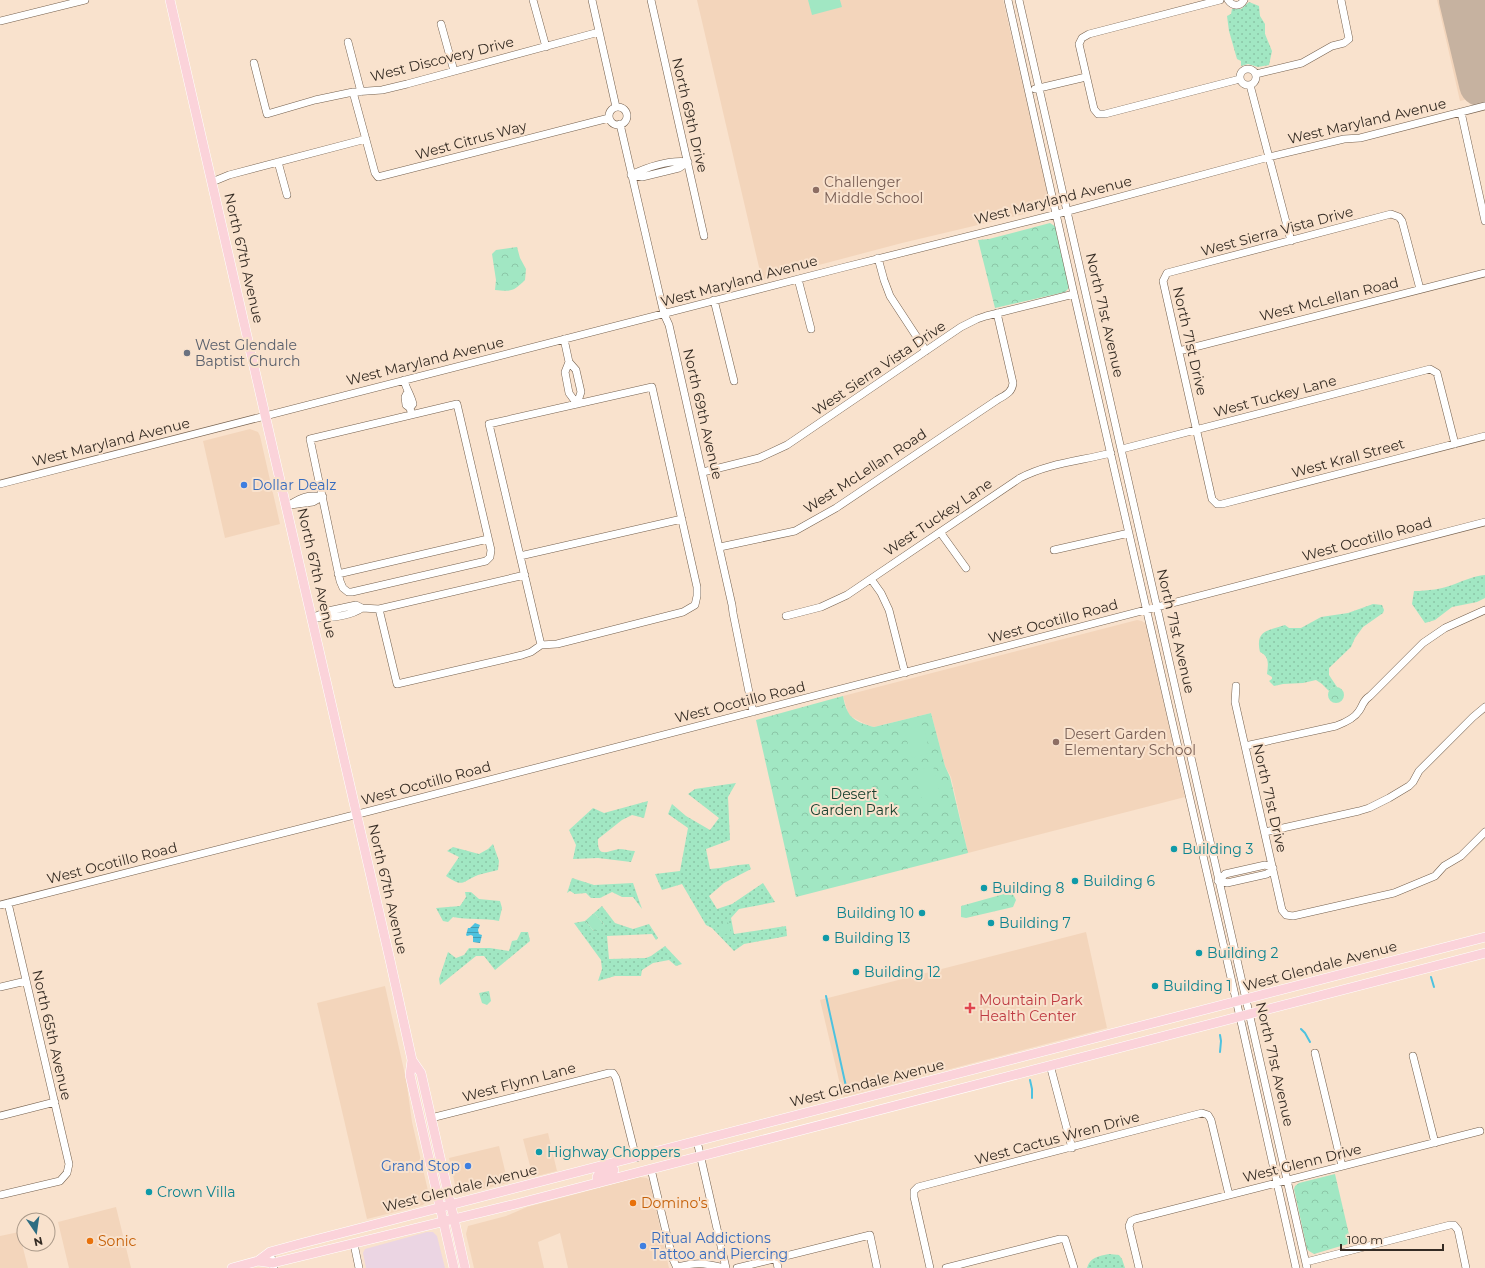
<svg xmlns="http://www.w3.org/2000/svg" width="1485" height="1268" viewBox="0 0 1485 1268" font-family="Montserrat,sans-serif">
	<defs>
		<pattern id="grass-dots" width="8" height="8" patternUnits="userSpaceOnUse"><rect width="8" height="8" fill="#a1e7c3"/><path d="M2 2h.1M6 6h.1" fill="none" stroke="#8bc6a7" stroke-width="1.8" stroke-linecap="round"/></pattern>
		<pattern id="park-crowns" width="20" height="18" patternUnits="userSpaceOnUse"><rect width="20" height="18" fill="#a1e7c3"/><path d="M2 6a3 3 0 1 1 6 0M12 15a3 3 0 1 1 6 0" fill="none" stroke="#8bc6a7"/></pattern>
		<pattern id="water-rules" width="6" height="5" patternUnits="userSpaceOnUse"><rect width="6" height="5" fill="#4dc2df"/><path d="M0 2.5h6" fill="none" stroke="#419eb4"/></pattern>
	</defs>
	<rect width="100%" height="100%" fill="#f9e2cd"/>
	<path fill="#f3d5bb" d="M 697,0 L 1003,0 L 1049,199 L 1049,205 L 1045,209 L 902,243 L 762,280 Z
		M 1437,0 L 1473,0 L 1485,54 L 1485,95 L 1460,101 Z
		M 250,429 L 258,432 L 260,436 L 280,524 L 225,538 L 203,441 Z
		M 1137,620 L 1142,621 L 1146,624 L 1185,797 L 968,853 L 951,777 L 945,766 L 931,713 L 874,727 L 867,725 L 850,716 L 848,713 L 843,696 Z
		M 1086,932 L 1107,1028 L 843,1097 L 820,1000 Z
		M 385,986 L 406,1079 L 412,1122 L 429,1195 L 427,1201 L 423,1205 L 367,1219 L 317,1003 Z
		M 548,1133 L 557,1171 L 533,1177 L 523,1139 Z
		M 499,1146 L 508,1183 L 464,1194 L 459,1193 L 456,1189 L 449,1158 Z
		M 640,1177 L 647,1178 L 650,1182 L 669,1268 L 568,1268 L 560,1233 L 538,1242 L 544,1268 L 474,1268 L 466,1234 L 468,1226 L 506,1216 L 527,1207 Z
		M 116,1207 L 131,1268 L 69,1268 L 58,1222 Z
		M 19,1232 L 28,1268 L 0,1268 L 0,1236 Z"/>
	<path fill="#ebd5e3" d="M 427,1232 L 433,1232 L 437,1236 L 445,1268 L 366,1268 L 363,1253 L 365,1249 Z"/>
	<path fill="url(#grass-dots)" d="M 1249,2 L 1259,6 L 1260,16 L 1265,24 L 1265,34 L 1272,51 L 1269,65 L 1258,67 L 1248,64 L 1241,66 L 1241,61 L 1237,59 L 1229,31 L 1227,16 L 1231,14 L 1232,9 L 1241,9 Z
		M 1485,575 L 1485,598 L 1477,602 L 1452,607 L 1435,620 L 1425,623 L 1412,604 L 1414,591 C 1428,591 1442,589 1455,584 C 1465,580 1474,576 1485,575 Z
		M 1373,604 L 1382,605 L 1384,610 L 1383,613 L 1363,627 L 1355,638 L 1351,647 L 1329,668 L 1329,675 L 1337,687 L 1332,688 L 1329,691 L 1322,684 L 1316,680 L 1303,683 L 1283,684 L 1274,686 L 1269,681 L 1272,679 L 1272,677 L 1267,674 C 1268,665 1270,657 1260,652 C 1255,630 1268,631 1285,625 L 1289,628 L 1301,628 L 1321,617 L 1348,613 Z
		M 736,783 L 728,797 L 730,840 L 706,849 L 710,869 C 723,868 735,865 749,864 L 751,869 L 724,883 L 709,896 L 717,909 L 732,904 L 763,883 L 775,902 L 739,909 L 731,918 L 734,934 L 786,926 L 787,936 L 744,944 L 734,951 L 712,928 L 706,925 L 682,884 L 662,890 L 655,874 L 680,871 L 688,828 L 668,814 L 672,804 L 686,816 L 710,830 L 719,818 L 688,794 L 695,789 Z
		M 648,801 L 644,818 L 632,815 L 622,820 L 598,839 C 597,859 607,851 619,849 C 624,849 630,851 635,851 L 631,862 L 598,858 L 573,859 L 576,845 L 569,830 L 593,808 L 604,813 Z
		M 493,844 L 499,861 L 498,870 C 491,872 484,873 478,875 C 461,882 464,888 446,876 L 459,857 L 447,851 L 453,847 L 479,854 L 488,849 Z
		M 572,878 L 594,885 L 633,883 L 642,909 L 633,897 L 622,897 L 612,892 L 600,898 L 591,898 L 586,893 L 575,894 L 570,891 L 567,893 Z
		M 465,892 L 471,892 L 479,899 L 500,901 L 502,908 L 499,921 C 484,918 469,920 453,917 L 448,922 L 443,921 L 436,908 L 460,906 L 466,897 Z
		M 602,906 L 615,923 L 633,929 L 649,924 L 658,938 L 656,940 L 652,934 L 607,936 L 609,959 L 646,958 L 651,956 L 665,946 L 682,964 L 676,966 L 669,960 L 653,963 L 642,970 L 641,976 L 615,976 L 598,981 L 602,969 L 601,960 L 574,923 L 585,921 L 594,931 L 604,924 L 594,913 Z
		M 521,932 L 528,932 L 530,941 L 495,970 L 484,956 L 476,956 L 440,985 L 439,979 L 448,952 L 456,958 L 464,955 L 469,948 L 490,948 L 509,951 L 512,941 L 517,940 Z
		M 1109,1254 L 1119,1255 L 1122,1259 L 1125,1268 L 1087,1268 C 1090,1257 1099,1256 1109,1254 Z"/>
	<path fill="url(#park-crowns)" d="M 1050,223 L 1056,227 L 1069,287 L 1068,289 L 1065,292 L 995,308 L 978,240 L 989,239 Z
		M 517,247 L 520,258 L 526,269 L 525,280 C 514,291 511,292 495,290 L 496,280 L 492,254 L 496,250 Z
		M1328 695a8 8 0 1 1 16 0a8 8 0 1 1-16 0Z
		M 843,696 C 844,701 845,707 848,712 C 852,721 866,725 874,727 L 931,713 L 945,766 L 950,777 L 968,853 L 796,897 L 756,720 Z
		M 1004,894 L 1013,894 L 1016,900 L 1013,907 L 966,918 L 961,917 L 961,906 Z
		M 594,913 L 604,924 L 595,932 L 585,921 Z
		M719 928a6 6 0 1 1 12 0a6 6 0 1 1-12 0Z
		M 489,991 L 491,1001 L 487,1005 L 482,1003 L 479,993 Z
		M 1335,1174 L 1351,1243 L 1314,1254 L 1309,1251 L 1307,1249 L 1294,1189 L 1295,1186 L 1299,1183 Z"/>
	<path fill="#a1e7c3" d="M 808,0 L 840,0 L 842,7 L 812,15 Z
		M 923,725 L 930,753 L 912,758 L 904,730 Z
		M 933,766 L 942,801 L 928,805 L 926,798 L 922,799 L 915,771 Z
		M856 804a16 16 0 1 1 32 0a16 16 0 1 1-32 0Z"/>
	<path fill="url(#water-rules)" d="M 475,923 L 480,925 L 478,930 L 479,934 L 482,935 L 480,943 L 473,942 L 473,936 L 471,935 L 467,936 L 466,935 L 468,928 L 470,928 Z"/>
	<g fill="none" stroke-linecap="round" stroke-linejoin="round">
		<path stroke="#4dc2df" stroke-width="2" d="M 1431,977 L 1434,987
			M 826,996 L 847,1091
			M 1301,1029 L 1305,1033 L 1310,1042
			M 1220,1035 L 1221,1041 L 1220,1052
			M 1030,1080 L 1032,1089 L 1032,1098"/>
		<path stroke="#c6b2a0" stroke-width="46" d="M 1462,0 L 1482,84"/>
		<g stroke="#74604e" stroke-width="8">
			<path id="minor" d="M 533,0 L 546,47
				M 592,0 L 616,107
				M 651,0 L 704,236
				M 1008,0 L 1074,294 L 1240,1017 L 1296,1268
				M 1019,0 L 1307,1268
				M 1220,0 L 1089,34 L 1082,38 L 1079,44 L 1094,109 L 1098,114 L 1105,114 L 1240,79
				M 1228,0 C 1233,7 1240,7 1244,0
				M 0,21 L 85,0
				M 441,24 L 454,71
				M 348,42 L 361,92
				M 254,63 L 267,114 L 315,100 L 353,92 L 382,90 L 407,84 L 599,32
				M1240 77a8 8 0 1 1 16 0a8 8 0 1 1-16 0Z
				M 1256,74 L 1302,63 L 1332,46 L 1344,43 L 1349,39 L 1341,0
				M 1250,85 L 1291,241
				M 1035,89 L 1086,77
				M 353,92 L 375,173 L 378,177 L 609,118
				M609 116a9 9 0 1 1 18 0a9 9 0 1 1-18 0Z
				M 1461,112 L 1485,221
				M 620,124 L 664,314 L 669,325 L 732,605 L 733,613 L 753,712
				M 278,162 L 287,195
				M 631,175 L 642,177 L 679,168 L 688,162
				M 631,175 C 648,167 670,160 688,162
				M 212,182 L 229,175 L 366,139
				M 878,258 L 884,280 L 890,296 L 926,351
				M 798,279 L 811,329
				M 1420,289 L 1402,221 L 1399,217 L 1391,214 L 1167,273 L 1163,281 L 1212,499 L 1217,504 L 1222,504 L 1485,436
				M 714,300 L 734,381
				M 564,339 L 569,362 L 576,370 L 581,392 L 577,404
				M 1179,351 L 1485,273
				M 569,362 L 565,372 L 569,393 L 577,404
				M 404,380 C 406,389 411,395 413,404 L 410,408
				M 652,387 L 697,587 L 697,596 L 695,605 L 683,612 L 557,644 L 541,645 L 489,424 Z
				M 407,393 L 405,397 L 406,405 L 410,408 L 411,412
				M 457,404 L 491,550 L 490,557 L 486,561 L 352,592 L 348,592 L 343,588 L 340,581 L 310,439 Z
				M 1122,449 L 1430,369 L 1437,373 L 1455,444
				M 703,472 L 759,458 L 787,445 L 961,327 L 977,319 L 986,316 L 1074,294
				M 0,484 L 841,268 L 1057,214 L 1269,157 L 1344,139 L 1360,138 L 1485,106
				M 290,505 L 313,502 L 322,497
				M 287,506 C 301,498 306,494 323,497
				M 940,532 L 966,568
				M 720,547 L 795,531 L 836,508 L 997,400 C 1005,395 1012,393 1013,383 L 997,313
				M 1054,550 L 1129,533
				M 520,556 L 682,519
				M 338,574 L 488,539
				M 871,579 L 881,593 L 889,610 L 905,673
				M 379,609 L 397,684 L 522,655 L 531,652 L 541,645
				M 786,616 L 821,607 L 847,595 L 1020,478 C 1049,463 1080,461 1111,453
				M 312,618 L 328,611 L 356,605 L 362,608 L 379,609 L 525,575
				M 314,618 C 329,618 349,617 362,608
				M 1236,686 L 1235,702 L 1282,910 L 1286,915 L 1293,916 L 1394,893 L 1435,876 L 1444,866 L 1461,856 L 1485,832
				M 1245,746 L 1336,726 C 1344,723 1354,719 1359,711 C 1364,704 1362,701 1370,696 L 1423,643 L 1445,628 L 1485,610
				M 1265,832 L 1359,811 L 1369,808 L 1389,798 L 1409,786 L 1413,782 L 1419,771 L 1473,717 L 1485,707
				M 1220,880 L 1225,874 L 1265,865 L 1273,868
				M 1218,881 L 1220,880 L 1227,883 L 1267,874 L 1273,868
				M 0,905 L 370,811 L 1485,522
				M 0,987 L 26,981
				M 1315,1053 L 1342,1166
				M 1413,1056 L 1435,1143
				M 1050,1065 L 1072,1148
				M 0,1116 L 55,1102
				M 431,1118 L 609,1073 L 613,1073 L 616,1078 L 636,1158
				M 697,1141 L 726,1268
				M 651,1169 L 672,1257 L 677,1268
				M 0,1195 L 60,1181 L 67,1173 L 69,1164 L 8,903
				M 354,1244 L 359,1268
				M 270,1252 L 274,1268
				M 776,1258 L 778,1268
				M 1306,1262 L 1450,1225 L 1454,1225 L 1458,1230 L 1466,1268
				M 677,1267 C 697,1262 704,1263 724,1268
				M 737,1268 L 870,1235 L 877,1268
				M 930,1268 L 914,1197 L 914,1191 L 918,1187 L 1202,1113 L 1208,1115 L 1211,1120 L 1229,1195
				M 946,1268 L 1060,1239 L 1065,1239 L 1074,1268
				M 1139,1268 L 1129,1226 L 1131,1221 L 1135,1219 L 1480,1131"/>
		</g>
		<g stroke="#fff" stroke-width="10">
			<path id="major" d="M 170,0 L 390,960 L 412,1060 L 410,1075 L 454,1268
				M 412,1060 L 421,1073 L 465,1268
				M 598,1183 L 597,1177 L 599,1174 L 614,1170
				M 258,1261 L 270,1252 L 303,1243 L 1485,937
				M 232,1268 L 258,1261 L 273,1263 L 516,1204 L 1485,953"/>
		</g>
		<use href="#minor" stroke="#fff" stroke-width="7"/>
		<use href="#major" stroke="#fbd3da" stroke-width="9"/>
	</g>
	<g fill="#8d6e63" stroke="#f9e2cd" stroke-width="1.5">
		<circle cx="816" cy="190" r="4"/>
		<circle cx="1056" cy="742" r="4"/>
	</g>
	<circle fill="#6b7280" stroke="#f9e2cd" stroke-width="1.5" cx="187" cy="353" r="4"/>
	<g fill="#3f7fe0" stroke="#f9e2cd" stroke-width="1.5">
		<circle cx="244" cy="485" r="4"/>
		<circle cx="468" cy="1166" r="4"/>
		<circle cx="643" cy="1246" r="4"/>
	</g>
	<g fill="#0f9aa8" stroke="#f9e2cd" stroke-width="1.5">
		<circle cx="1174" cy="849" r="4"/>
		<circle cx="1075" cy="881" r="4"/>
		<circle cx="984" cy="888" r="4"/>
		<circle cx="922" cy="913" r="4"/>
		<circle cx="991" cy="923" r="4"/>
		<circle cx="826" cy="938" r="4"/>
		<circle cx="1199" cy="953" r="4"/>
		<circle cx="856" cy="972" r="4"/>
		<circle cx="1155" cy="986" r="4"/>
		<circle cx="539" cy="1152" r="4"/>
		<circle cx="149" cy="1192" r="4"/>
	</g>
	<path fill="#e0444e" stroke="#f9e2cd" stroke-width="1.5" d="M968 1002h4v4h4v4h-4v4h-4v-4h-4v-4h4z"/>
	<g fill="#e8710a" stroke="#f9e2cd" stroke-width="1.5">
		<circle cx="633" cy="1203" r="4"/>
		<circle cx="90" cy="1241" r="4"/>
	</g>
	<g text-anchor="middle" stroke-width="4" stroke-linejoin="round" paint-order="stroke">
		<g font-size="14" fill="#342b23" stroke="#f9e2cd">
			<text transform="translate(442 59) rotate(-14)" y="5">West Discovery Drive</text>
			<text transform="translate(690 115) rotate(77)" y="5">North 69th Drive</text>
			<text transform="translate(1367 121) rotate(-13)" y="5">West Maryland Avenue</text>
			<text transform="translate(471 140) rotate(-15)" y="5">West Citrus Way</text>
			<text transform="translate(1053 200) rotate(-14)" y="5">West Maryland Avenue</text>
			<text transform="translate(1277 231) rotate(-15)" y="5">West Sierra Vista Drive</text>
			<text transform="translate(244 258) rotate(77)" y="5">North 67th Avenue</text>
			<text transform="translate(739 281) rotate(-15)" y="5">West Maryland Avenue</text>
			<text transform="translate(1329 299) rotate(-14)" y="5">West McLellan Road</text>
			<text transform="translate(1105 315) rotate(77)" y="5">North 71st Avenue</text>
			<text transform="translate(1190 341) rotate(77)" y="5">North 71st Drive</text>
			<text transform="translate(425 361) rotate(-14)" y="5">West Maryland Avenue</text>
			<text transform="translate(879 368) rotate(-34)" y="5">West Sierra Vista Drive</text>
			<text transform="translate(1275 396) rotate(-15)" y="5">West Tuckey Lane</text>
			<text transform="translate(703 414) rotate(77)" y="5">North 69th Avenue</text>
			<text transform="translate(111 442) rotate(-14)" y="5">West Maryland Avenue</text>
			<text transform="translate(1348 458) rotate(-15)" y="5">West Krall Street</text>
			<text transform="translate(865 471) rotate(-33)" y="5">West McLellan Road</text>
			<text transform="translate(938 517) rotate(-34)" y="5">West Tuckey Lane</text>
			<text transform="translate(1367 539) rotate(-15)" y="5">West Ocotillo Road</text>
			<text transform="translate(317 573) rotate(77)" y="5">North 67th Avenue</text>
			<text transform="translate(1053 621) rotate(-15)" y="5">West Ocotillo Road</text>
			<text transform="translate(1176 631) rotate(77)" y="5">North 71st Avenue</text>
			<text transform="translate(740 702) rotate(-14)" y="5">West Ocotillo Road</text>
			<text transform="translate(426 783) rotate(-15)" y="5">West Ocotillo Road</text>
			<text transform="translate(1270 798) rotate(77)" y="5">North 71st Drive</text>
			<text transform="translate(112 863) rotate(-14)" y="5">West Ocotillo Road</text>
			<text transform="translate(388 889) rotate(77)" y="5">North 67th Avenue</text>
			<text transform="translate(1320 966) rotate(-15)" y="5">West Glendale Avenue</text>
			<text transform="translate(52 1035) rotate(77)" y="5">North 65th Avenue</text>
			<text transform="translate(1275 1064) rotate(77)" y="5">North 71st Avenue</text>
			<text transform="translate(519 1082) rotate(-15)" y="5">West Flynn Lane</text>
			<text transform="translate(867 1083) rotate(-14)" y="5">West Glendale Avenue</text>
			<text transform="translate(1057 1138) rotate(-15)" y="5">West Cactus Wren Drive</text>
			<text transform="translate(1302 1163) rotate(-14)" y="5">West Glenn Drive</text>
			<text transform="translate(460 1188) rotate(-14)" y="5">West Glendale Avenue</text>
		</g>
		<g font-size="14" fill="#785e54" stroke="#f9e2cd" text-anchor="start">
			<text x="824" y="187">Challenger<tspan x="824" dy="16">Middle School</tspan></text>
			<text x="1064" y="739">Desert Garden<tspan x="1064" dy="16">Elementary School</tspan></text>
		</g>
		<g font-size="14" fill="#5b616d" stroke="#f9e2cd" text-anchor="start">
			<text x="195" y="350">West Glendale<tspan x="195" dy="16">Baptist Church</tspan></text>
		</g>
		<g font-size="14" fill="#366cbe" stroke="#f9e2cd" text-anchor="start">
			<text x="252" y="490">Dollar Dealz</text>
			<text x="460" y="1171" text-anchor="end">Grand Stop</text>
			<text x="651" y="1243">Ritual Addictions<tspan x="651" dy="16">Tattoo and Piercing</tspan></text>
		</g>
		<g font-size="14" fill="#19412f" stroke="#f9e2cd">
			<text x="854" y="799">Desert<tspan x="854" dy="16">Garden Park</tspan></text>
		</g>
		<g font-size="14" fill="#0d838f" stroke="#f9e2cd" text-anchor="start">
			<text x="1182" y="854">Building 3</text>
			<text x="1083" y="886">Building 6</text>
			<text x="992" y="893">Building 8</text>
			<text x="914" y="918" text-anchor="end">Building 10</text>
			<text x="999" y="928">Building 7</text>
			<text x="834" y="943">Building 13</text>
			<text x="1207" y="958">Building 2</text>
			<text x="864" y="977">Building 12</text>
			<text x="1163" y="991">Building 1</text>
			<text x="547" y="1157">Highway Choppers</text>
			<text x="157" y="1197">Crown Villa</text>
		</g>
		<g font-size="14" fill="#be3a42" stroke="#f9e2cd" text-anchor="start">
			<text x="979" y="1005">Mountain Park<tspan x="979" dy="16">Health Center</tspan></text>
		</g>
		<g font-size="14" fill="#c56008" stroke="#f9e2cd" text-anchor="start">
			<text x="641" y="1208">Domino's</text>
			<text x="98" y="1246">Sonic</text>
		</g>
	</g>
	<g transform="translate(36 1232) rotate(167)"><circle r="19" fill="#f9e2cd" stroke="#aa9989"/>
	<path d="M0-3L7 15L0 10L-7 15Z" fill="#2e6d82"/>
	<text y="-6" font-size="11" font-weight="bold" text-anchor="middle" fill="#342b23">N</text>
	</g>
	<path d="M1341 1244v6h102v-6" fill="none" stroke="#342b23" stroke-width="2"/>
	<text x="1347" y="1244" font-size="12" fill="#342b23" stroke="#f9e2cd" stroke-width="3" paint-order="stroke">100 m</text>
</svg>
